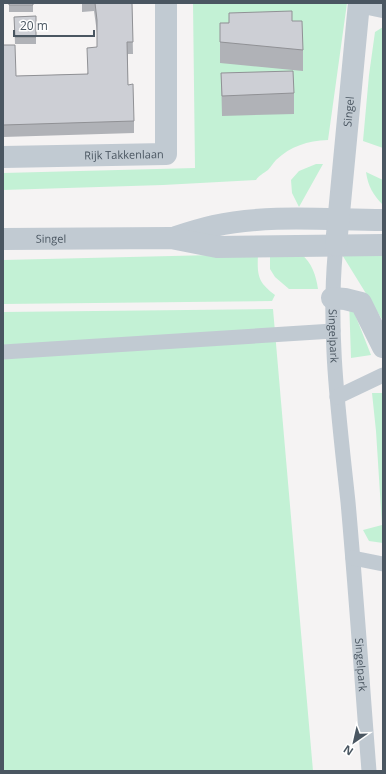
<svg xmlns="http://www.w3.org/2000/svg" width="386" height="774" viewBox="0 0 386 774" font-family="'Open Sans',sans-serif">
	<rect width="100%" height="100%" fill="#f5f3f3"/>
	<path fill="#c3f1d5" d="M 193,3 L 347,3 L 328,140 C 307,141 291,146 276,160 C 273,163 271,167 268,170 C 263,174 259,175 256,180 L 163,185 L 3,190 L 3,173 L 195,168 Z
		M 383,27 L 383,148 L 363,141 L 369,75 L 375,32 Z
		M 316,164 L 323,164 L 299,207 L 292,193 L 291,180 L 299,171 Z
		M 366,172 L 383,180 L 383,205 C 373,195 368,186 366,172 Z
		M 383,252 L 383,321 L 341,253 Z
		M 258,254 C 257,276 258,282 275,295 L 272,301 L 3,304 L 3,260 Z
		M 301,254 C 312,263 316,275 318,289 L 289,289 L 275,277 L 270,269 L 270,255 Z
		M 349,299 L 371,355 L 351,358 Z
		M 273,309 L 313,771 L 3,771 L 3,312 Z
		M 372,393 L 383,393 L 383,543 L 369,541 L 363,530 L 382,525 L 376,431 Z"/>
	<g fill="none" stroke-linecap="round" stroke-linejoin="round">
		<g stroke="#c1cad2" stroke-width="15">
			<path id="s1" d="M 336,245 C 327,330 339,417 348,502 C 356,592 362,681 369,771"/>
			<path d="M 3,352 L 333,331"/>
			<path d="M 337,397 L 383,375"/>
			<path d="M 353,558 L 383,564"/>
		</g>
		<path stroke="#c1cad2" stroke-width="22" d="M 332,298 L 345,299 L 361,303 L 383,347"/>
		<g stroke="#c1cad2" stroke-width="22">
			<path d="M 364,3 L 383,7"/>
			<path id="s2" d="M 3,157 L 166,154 L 166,3"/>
		</g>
		<g stroke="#c1cad2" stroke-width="22">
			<path d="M 176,237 C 188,233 201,229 214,226 C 269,214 327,220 383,220"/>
			<path id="s3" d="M 3,239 L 171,238 L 217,247 L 383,245"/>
			<path id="s4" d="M 336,245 C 344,164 351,84 359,3"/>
		</g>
	</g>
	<path fill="#b0b2b7" d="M 9,3 L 33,3 L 33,12 L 9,12 Z
		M 82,3 L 132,3 L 133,54 L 128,54 L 128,85 L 134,121 L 134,133 L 3,137 L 3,45 L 16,76 L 87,74 L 97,47 L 97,33 L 94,11 L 82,12 Z
		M 36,16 L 36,44 L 15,44 L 14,17 Z
		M 292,21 L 303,50 L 303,71 L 220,63 L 220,23 Z
		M 221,73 L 294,93 L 294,114 L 222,116 Z
		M 382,621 L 383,621 L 383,641 L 382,631 Z"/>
	<path fill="#cdcfd5" stroke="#909195" d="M 9,3 L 33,3 L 33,5 L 9,5 Z
		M 95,3 L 132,3 L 133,42 L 127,42 L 128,85 L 133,84 L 134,121 L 3,125 L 3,45 L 15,45 L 16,76 L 88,74 L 87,48 L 97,47 L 97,20 Z
		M 292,11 L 292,21 L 302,21 L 303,50 L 220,42 L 220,23 L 229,23 L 229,13 Z
		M 36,16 L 36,37 L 15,37 L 14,17 Z
		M 293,71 L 294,93 L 222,96 L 221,73 Z"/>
	<g text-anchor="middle" stroke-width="3.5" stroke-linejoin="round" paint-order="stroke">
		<g font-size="11" fill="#4a5661" stroke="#fff">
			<text dy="4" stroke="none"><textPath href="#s4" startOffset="134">Singel</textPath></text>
			<text dy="4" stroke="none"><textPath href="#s2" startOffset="121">Rijk Takkenlaan</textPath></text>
			<text dy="4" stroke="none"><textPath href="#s3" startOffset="48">Singel</textPath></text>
			<text dy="4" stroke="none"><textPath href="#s1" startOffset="91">Singelpark</textPath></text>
			<text dy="4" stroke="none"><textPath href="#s1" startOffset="421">Singelpark</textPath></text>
		</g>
	</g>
	<rect width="386" height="774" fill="none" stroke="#4a5661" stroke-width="8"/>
	<g transform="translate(354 742) rotate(214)" stroke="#ffffff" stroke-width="3" paint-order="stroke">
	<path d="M0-3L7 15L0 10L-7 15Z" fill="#4a5661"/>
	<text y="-6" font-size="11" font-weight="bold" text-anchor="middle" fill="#4a5661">N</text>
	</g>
	<path d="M14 30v6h80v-6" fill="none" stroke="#4a5661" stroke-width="2"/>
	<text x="20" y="30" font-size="12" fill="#4a5661" stroke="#ffffff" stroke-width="3" paint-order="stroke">20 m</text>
</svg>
